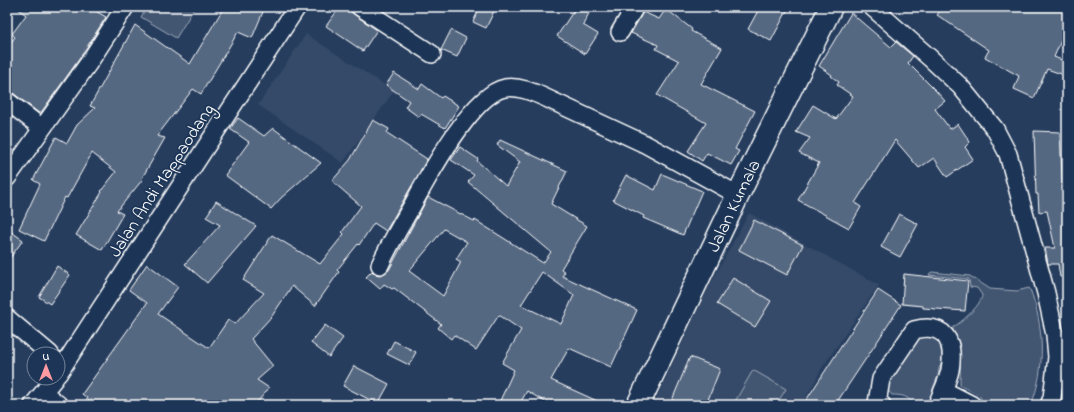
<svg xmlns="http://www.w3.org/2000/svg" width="1074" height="412" viewBox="0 0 1074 412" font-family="'Indie Flower',sans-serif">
	<rect width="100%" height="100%" fill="#263d5e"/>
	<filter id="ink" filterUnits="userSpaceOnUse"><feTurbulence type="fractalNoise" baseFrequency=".025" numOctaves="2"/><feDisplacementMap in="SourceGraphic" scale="8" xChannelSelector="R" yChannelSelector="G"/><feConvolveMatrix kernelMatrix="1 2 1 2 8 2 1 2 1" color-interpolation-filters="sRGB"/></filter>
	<g filter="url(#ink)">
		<path fill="#344a68" d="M 306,34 L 394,91 L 343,163 L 258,105 Z
			M 749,213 L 879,285 L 822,368 L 802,405 L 653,405 L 705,294 Z"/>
		<path fill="#425672" stroke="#a0aab8" d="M 147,7 L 195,7 L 176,38 L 141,17 Z
			M 932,272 L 970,276 L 990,289 L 1017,291 L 1029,288 L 1030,289 C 1044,325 1046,369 1031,405 L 984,405 L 981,404 L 981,398 C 977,392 967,390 960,385 C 960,367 963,349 953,333 L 953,327 C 960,324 977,308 980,301 C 981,300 982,297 982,295 L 977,288 L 970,287 L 969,279 L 929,275 L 930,273 Z
			M 917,337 L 931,338 L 940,342 L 943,362 L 939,368 L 938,376 L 932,391 L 932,399 L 928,405 L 913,405 C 909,396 902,395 892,395 L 887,389 C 890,376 899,364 907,353 C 911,348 916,344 917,337 Z
			M 753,370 L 786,389 L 776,405 L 733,405 Z"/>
		<path fill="#556781" stroke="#fff" fill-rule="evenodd" d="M 16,7 L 89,7 L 106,17 L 80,58 L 40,114 L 13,93 L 7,91 L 7,48 L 15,37 L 12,34 L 26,15 Z
			M 224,7 L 265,7 L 252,38 L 238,32 L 201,94 L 193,89 L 157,136 L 165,138 L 142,178 L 143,179 L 117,211 L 123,214 L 102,250 L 76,235 L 102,192 L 101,191 L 116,172 L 92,153 L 67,198 L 65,197 L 44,241 L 19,229 L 40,184 L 33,180 L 56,137 L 67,143 L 77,125 L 95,108 L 90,106 L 135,25 L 190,64 Z
			M 340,7 L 350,7 L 351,12 L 355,15 L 377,30 L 363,51 L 326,26 Z
			M 480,7 L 496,7 L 486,28 L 473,22 Z
			M 576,7 L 592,7 L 583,25 L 598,34 L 585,54 L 557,36 Z
			M 760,7 L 789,7 L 771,41 L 748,29 Z
			M 943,7 L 1067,7 L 1067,27 L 1054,57 L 1067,62 L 1067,76 L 1047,69 L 1034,98 L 1014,89 L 1019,76 L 985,57 L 989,50 L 937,15 Z
			M 666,9 L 692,29 L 691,31 L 722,48 L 701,84 L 755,111 L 735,149 L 739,151 L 731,165 L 707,153 L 702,161 L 688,151 L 706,123 L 657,95 L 679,61 L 656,49 L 658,45 L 631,33 L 643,12 L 659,19 Z
			M 851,13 L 891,47 L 896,42 L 913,56 L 908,63 L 936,91 L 945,101 L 935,109 L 950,129 L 958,124 L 970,142 L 965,147 L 973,159 L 947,177 L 934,158 L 919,168 L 895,140 L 855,203 L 861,207 L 849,228 L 798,200 L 819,163 L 799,153 L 810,138 L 796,132 L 813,105 L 836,119 L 853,96 L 837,85 L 839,82 L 831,76 L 832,75 L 819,66 Z
			M 451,30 L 466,38 L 457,57 L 441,50 Z
			M 394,73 L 419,89 L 422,84 L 441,98 L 443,96 L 459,106 L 445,128 L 421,114 L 419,117 L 405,107 L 409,101 L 386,85 Z
			M 238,118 L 264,136 L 273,128 L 321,163 L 281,198 L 271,209 L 225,175 L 249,142 L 230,129 Z
			M 373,120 L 389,129 L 387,133 L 427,159 L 386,231 L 374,223 L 359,245 L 358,244 L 337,270 L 339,272 L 315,306 L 292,286 L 272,316 L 251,339 L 273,366 L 257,380 L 269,388 L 255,405 L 96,405 L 82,394 L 147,303 L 129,290 L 147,264 L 178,287 L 158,314 L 209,348 L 228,320 L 235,324 L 264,293 L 243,280 L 272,235 L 320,264 L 344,234 L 342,232 L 361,206 L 332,181 L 350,160 Z
			M 1034,131 L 1060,132 L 1063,200 L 1067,200 L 1067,276 L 1060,277 L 1058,264 L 1048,264 L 1046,253 L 1045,248 L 1055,248 L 1047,211 L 1039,212 L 1038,194 L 1036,194 Z
			M 500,140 L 567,171 L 551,204 L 587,226 L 561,269 L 565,272 L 562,276 L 637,310 L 611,367 L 569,348 L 551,380 L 606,405 L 550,405 L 527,391 L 519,405 L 498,405 L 514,370 L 502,363 L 521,330 L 499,315 L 476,350 L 454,335 L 451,339 L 438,328 L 441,324 L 394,288 L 392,289 L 384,284 L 380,289 L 366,277 L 372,271 L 375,274 L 380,275 L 385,273 L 389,270 L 428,197 L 474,221 L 475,220 L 543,263 L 551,252 L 468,182 L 474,175 L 451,160 L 460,147 L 478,159 L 477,161 L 506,186 L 520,162 L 497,145 ZM 444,229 L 467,242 L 456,259 L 461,262 L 443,296 L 409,271 ZM 542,272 L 574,295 L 561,324 L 521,305 Z
			M 662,174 L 702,191 L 683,235 L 643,218 L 644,216 L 613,200 L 626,175 L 655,190 Z
			M 216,201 L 256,226 L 207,283 L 185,264 L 220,225 L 206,217 Z
			M 899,214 L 918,224 L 900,257 L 881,247 Z
			M 754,220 L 803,245 L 787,275 L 739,250 Z
			M 7,229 L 23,240 L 7,262 Z
			M 57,266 L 70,275 L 50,304 L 39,297 Z
			M 904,274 L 968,281 L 965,311 L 923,308 L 923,306 L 902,304 Z
			M 733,278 L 771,301 L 755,327 L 717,304 Z
			M 878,290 L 901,305 L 877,342 L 835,405 L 803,405 Z
			M 325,325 L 343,338 L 329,357 L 311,343 Z
			M 394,341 L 416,352 L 409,365 L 387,354 Z
			M 690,357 L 720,369 L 706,405 L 670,405 Z
			M 354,366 L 389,384 L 378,404 L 343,386 Z"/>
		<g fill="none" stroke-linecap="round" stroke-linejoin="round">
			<g stroke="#fff" stroke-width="20">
				<path id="minor" d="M 360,7 L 432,54
					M 872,7 L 930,58 L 960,86 L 995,129 L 1008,154 L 1046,293 L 1055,335 L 1057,357 L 1052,398 L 1049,405
					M 620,32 L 635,7
					M 7,101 L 42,128
					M 7,178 L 88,64 L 125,7
					M 380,265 C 389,245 401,225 412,206 C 428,177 472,94 505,88 C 519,86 533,92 546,98 L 645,144 L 738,195
					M 7,318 L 50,354
					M 58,374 L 297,7
					M 943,390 L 972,405
					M 44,393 L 59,405
					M 33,405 L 55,378
					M 882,405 L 877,403 L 881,379 L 914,330 C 945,322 955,341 950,370 C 948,381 941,394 937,405"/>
			</g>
			<g stroke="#fff" stroke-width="25">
				<g id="major">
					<path id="s1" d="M 638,405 L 738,195 L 831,7"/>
				</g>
			</g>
			<use href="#minor" stroke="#1d3557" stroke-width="17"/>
			<use href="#major" stroke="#1d3557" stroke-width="22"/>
		</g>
	</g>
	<g text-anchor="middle" stroke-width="3.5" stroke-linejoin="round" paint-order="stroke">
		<g font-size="18" fill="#fff" stroke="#1d3557">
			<text transform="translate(161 180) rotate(-57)" y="6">Jalan Andi Mappaodang</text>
			<text dy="6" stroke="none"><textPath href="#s1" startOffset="221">Jalan Kumala</textPath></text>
		</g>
	</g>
	<rect width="1074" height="412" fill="none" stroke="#1d3557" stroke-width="24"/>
	<rect x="12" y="12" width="1050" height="388" fill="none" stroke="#fff" stroke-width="1.5" filter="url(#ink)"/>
	<g transform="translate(46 366)"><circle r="19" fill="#1d3557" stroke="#77869a"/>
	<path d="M0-3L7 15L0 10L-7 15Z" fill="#ff9aa2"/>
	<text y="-6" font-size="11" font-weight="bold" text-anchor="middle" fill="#ffffff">U</text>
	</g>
</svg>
